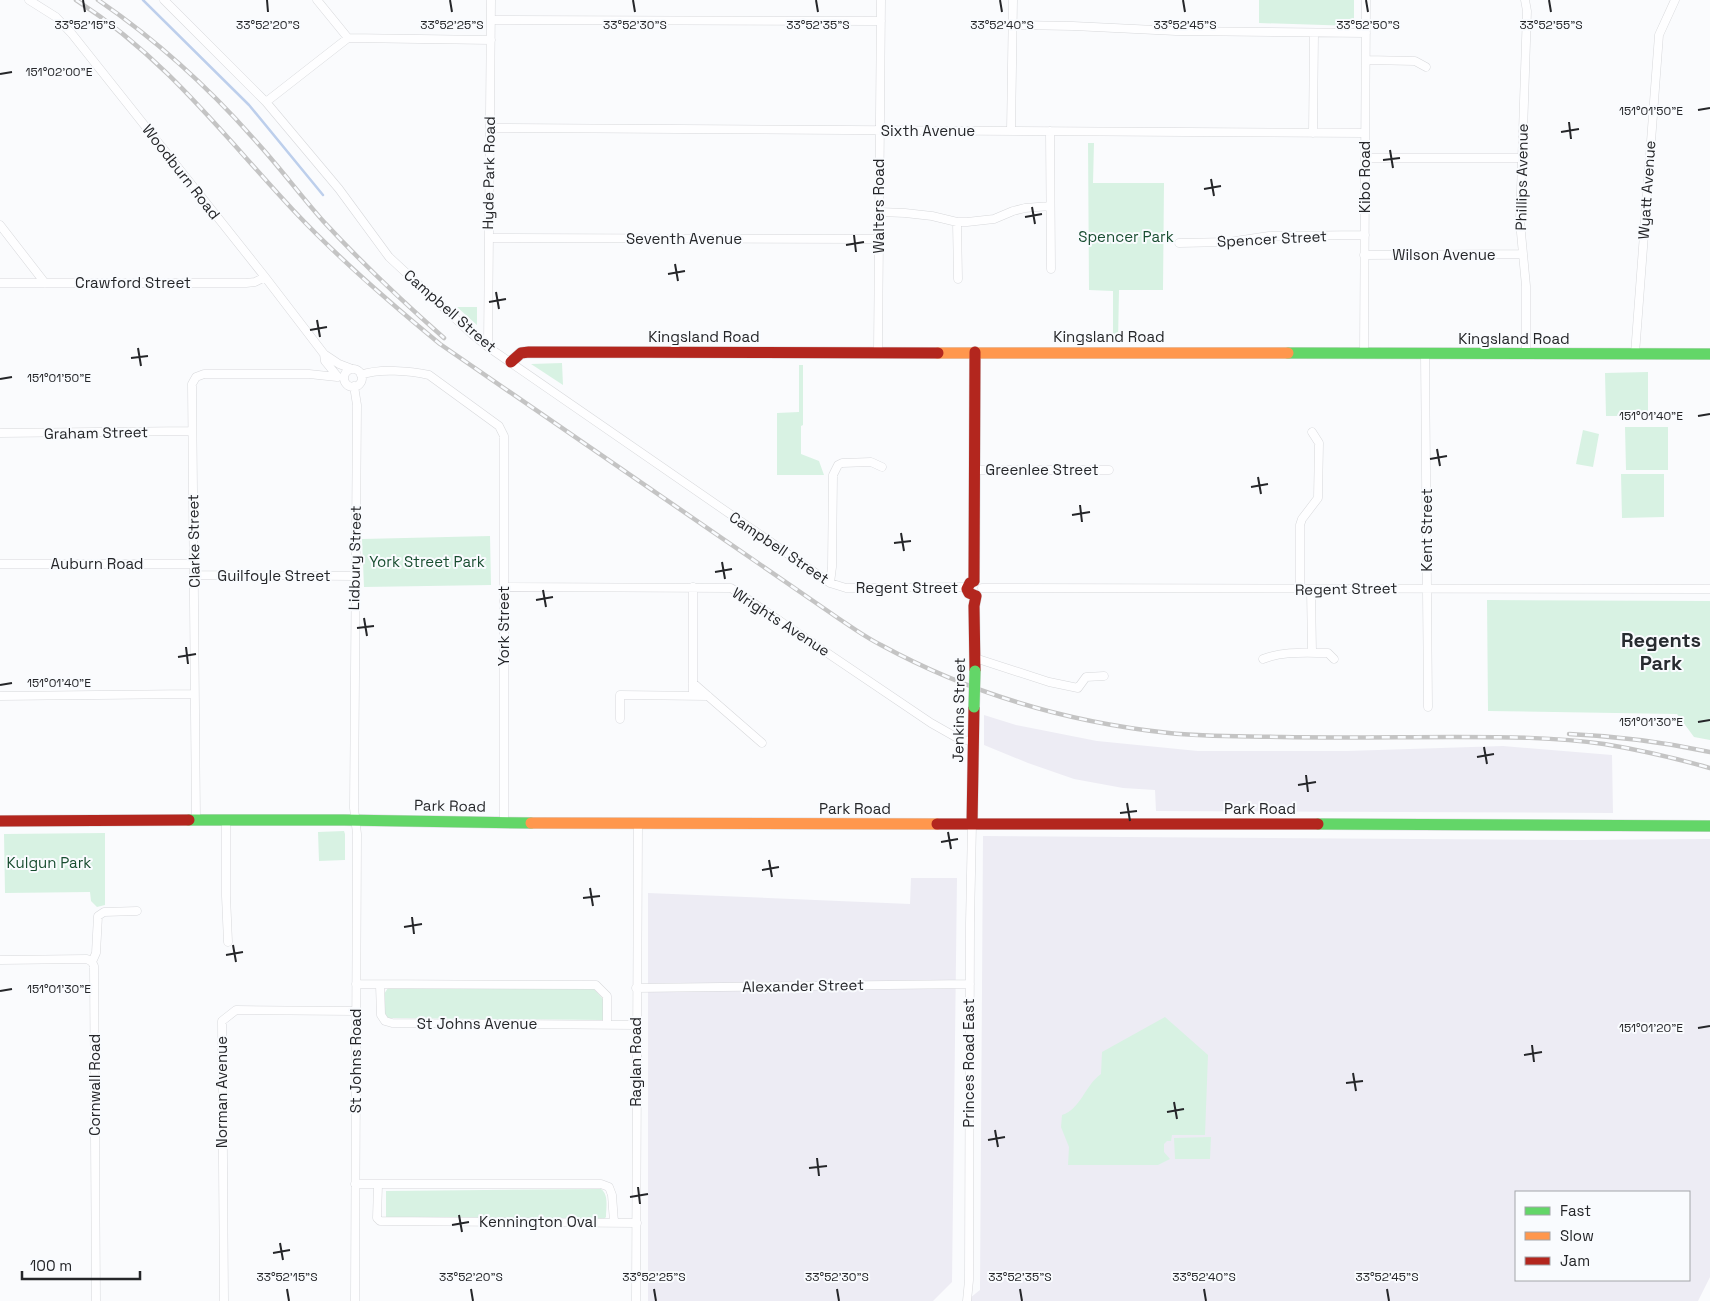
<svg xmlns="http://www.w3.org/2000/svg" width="1710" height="1301" viewBox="0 0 1710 1301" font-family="'Space Grotesk',sans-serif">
	<rect width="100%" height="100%" fill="#fafbfd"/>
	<path fill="#edecf4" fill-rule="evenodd" d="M 984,715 L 1016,725 L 1097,741 L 1198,751 L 1347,751 L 1503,746 L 1612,755 L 1613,813 L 1156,811 L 1155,790 L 1123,788 L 1074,779 L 1028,763 L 984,745 Z
		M 983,836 L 1579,840 L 1710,839 L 1710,1277 L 1698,1301 L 966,1301 L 980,1290 ZM 1516,1192 L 1689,1192 L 1689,1280 L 1516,1280 Z
		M 911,878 L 957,878 L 952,1282 L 933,1301 L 648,1301 L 648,893 L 910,904 Z"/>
	<path fill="#d8f2e3" d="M 1259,0 L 1354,0 L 1354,26 L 1259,23 Z
		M 1088,143 L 1094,143 L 1093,183 L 1164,183 L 1163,290 L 1119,290 L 1118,342 L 1113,342 L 1113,291 L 1089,290 Z
		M 457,307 L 477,307 L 477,325 Z
		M 562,363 L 563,385 L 531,364 Z
		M 799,365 L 803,365 L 803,425 L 801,426 L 801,454 L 819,461 L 824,475 L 777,475 L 777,413 L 799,412 Z
		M 1648,372 L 1648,416 L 1606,416 L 1605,373 Z
		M 1625,427 L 1668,427 L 1668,470 L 1626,470 Z
		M 1583,430 L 1599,434 L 1593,467 L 1576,464 Z
		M 1621,474 L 1664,474 L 1664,517 L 1622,518 Z
		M 490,536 L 491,585 L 364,587 L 362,539 Z
		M 1487,600 L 1710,601 L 1710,740 L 1694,737 L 1677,714 L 1488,711 Z
		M 344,831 L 345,834 L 345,860 L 319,861 L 318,832 Z
		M 105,833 L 105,905 L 97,907 L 91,901 L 90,892 L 5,893 L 4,834 Z
		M 388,988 L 594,989 L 603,999 L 603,1020 L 387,1018 L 385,1014 L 384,994 Z
		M 1165,1017 L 1208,1055 L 1205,1135 L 1172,1135 L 1171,1141 L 1167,1141 L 1164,1144 L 1164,1152 L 1170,1159 L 1158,1165 L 1068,1165 L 1069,1147 L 1061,1127 L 1062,1115 C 1081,1109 1085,1085 1101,1074 L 1102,1052 Z
		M 1211,1137 L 1210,1159 L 1175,1159 L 1174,1138 Z
		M 601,1189 C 609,1195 606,1207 606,1217 L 604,1219 L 386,1218 L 386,1191 Z"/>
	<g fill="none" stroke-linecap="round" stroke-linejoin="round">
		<path stroke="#bdcfec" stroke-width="2.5" d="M 143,0 L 249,105 L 323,195"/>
		<g stroke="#d7d8db" stroke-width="9">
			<path id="street" d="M 29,0 L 56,17 L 72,34 L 265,277 L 324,354 L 339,364 L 352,369
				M 164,0 L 266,102 L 339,189 L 389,257 L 472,334 L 488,347 L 830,583 L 846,588 L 967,587
				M 317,0 L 348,38
				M 1525,0 L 1527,11 L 1520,222 L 1526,286 L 1526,353
				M 491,20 L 881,21
				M 1013,25 L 1073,26 L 1176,31 L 1366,33
				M 1366,60 L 1415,61 L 1426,67
				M 266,102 L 348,38 L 491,40
				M 490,128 L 1365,133
				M 1011,131 L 1013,0
				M 1050,131 L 1051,269
				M 1313,133 L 1314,33
				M 1365,158 L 1522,158
				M 880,212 L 905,213 L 932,216 L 957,222 L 967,222 L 994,219 L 1013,211 L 1025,208 L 1050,206
				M 957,222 L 958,279
				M 0,225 L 45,283
				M 489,238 L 879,239
				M 1179,243 L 1229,242 L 1269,236 L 1365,235
				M 1364,255 L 1523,254
				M 0,283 L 246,283 L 255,282 L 265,277
				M 488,347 L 491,0
				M 878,352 L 881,0
				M 324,354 L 325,361 L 338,377
				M 1364,354 L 1366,0
				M 1425,354 L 1428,707
				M 1635,354 L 1659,35 L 1675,0
				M344 378a9 9 0 1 1 18 0a9 9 0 1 1-18 0Z
				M 361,375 C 379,368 411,371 429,375 L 499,426 L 504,436 L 504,822
				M 354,386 L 357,405 L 354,808 L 357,834 L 355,1301
				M 0,433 L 192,431
				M 975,470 L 1109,470
				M 0,564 L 194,564
				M 194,575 L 355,576
				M 830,583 L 832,567 L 833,475 L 838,465 L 842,463 L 871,462 L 882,467
				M 504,587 L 731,588 L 931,723 L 961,740 L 974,741
				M 693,587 L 693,695
				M 982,588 C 1225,589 1467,588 1710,589
				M 1311,589 L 1312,653
				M 1300,590 L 1300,525 L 1302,519 L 1318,498 L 1319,443 L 1312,432
				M 975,658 L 1049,682 L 1078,688 L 1086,677 L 1104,676
				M 1263,659 C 1283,651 1306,653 1328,653 L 1334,659
				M 693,683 L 762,743
				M 0,696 L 194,694
				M 620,719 L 620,695 L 708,696
				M 196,820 L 192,384 L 196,377 L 204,374 L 309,374 L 337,377
				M 226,820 L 226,896 L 228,942
				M 0,960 L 87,959 L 92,962 L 94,966 L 96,1301
				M 92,962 L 96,953 L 98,916 L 104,912 L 137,911
				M 356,984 L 596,985 L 607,996 L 607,1025
				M 380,985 L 381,1015 L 385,1021 L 392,1023 L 636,1025
				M 636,988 L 970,984
				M 355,1184 L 601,1184 L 609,1187 L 612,1195 L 614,1222
				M 378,1185 L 377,1218 L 380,1221 L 637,1223
				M 224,1301 L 222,1021 L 236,1010 L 356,1011
				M 636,1301 L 638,824
				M 967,1301 L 969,1280 L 970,923 L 972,824"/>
		</g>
		<g stroke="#d7d8db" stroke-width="12">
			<path id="fast" d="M 1288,353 L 1710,354
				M 189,820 L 344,820 L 531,823
				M 1318,824 L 1710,826"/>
		</g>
		<g stroke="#d7d8db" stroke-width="12">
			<path id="slow" d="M 938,353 L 1288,353
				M 531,823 L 937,824"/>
		</g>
		<g stroke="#d7d8db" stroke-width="12">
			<path id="jam" d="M 511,362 L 521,353 L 529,352 L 938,353
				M 974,581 L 975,352
				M 974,581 L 970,583 L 967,589 L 969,593 L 976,596
				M 975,671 L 974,606 L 976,596
				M 0,821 L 189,820
				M 937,824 L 1318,824
				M 972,824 L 974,707"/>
		</g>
		<use href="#street" stroke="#fefeff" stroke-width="8"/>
		<use href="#fast" stroke="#63d668" stroke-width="11"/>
		<use href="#slow" stroke="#ff974d" stroke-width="11"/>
		<use href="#jam" stroke="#b3261e" stroke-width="11"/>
		<g stroke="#c4c4c4" stroke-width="4.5">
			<path id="rail" d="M 76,0 C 165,57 223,135 294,211 C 339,259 389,302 440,344 L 835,616 C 850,626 865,637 881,645 C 971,694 1067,722 1169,733 C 1207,737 1245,736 1282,737 C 1340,738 1397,737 1455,737 C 1504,737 1555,737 1604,744 C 1640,750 1675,758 1710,768
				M 98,0 C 155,39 207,86 253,138 C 278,165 300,195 324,222 C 362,263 402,301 444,338
				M 1569,734 C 1616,736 1663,742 1710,752"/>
		</g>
		<use href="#rail" stroke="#f9fbfe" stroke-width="2.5" stroke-dasharray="8" stroke-linecap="butt"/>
		<g stroke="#d7d8db" stroke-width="12" stroke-linecap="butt">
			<path id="fast-bridge" d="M 974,707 L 975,671"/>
		</g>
		<use href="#fast-bridge" stroke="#63d668" stroke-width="11"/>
	</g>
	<path fill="none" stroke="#252629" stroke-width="2" d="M 83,0 L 85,12M 267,0 L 268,12M 450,0 L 452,12M 633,0 L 635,12M 816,0 L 818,12M 1000,0 L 1002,12M 1183,0 L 1185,12M 1366,0 L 1368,12M 1549,0 L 1551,12M 0,74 L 12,72M 1698,110 L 1710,108M 1569,122 L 1571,139M 1561,132 L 1579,129M 1390,150 L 1393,168M 1383,160 L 1400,158M 1211,179 L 1214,196M 1204,189 L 1221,186M 1032,207 L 1035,224M 1025,217 L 1042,214M 854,235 L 856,252M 846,245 L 864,242M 675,264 L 678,281M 668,274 L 685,271M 496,292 L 499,309M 489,302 L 506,299M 317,320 L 320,337M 310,330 L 327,327M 138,348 L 141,366M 131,358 L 148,356M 0,379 L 12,377M 1698,416 L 1710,414M 1437,449 L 1440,466M 1430,459 L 1447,456M 1258,477 L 1261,494M 1251,487 L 1268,484M 1080,505 L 1082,522M 1072,515 L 1090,512M 901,533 L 904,551M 894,543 L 911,541M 722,562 L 725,579M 715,572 L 732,569M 543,590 L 546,607M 536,600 L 553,597M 364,618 L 367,636M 357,628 L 374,626M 186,647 L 188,664M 178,657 L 196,654M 0,685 L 12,683M 1698,722 L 1710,720M 1484,747 L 1487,764M 1477,757 L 1494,754M 1306,775 L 1308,792M 1298,785 L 1316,782M 1127,803 L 1130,821M 1120,813 L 1137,811M 948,832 L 951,849M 941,842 L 958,839M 769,860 L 772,877M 762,870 L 779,867M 590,888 L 593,906M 583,898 L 600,896M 412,917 L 414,934M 404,927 L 422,924M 233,945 L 236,962M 226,955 L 243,952M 0,991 L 12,989M 1698,1028 L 1710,1026M 1532,1045 L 1534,1062M 1524,1055 L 1542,1052M 1353,1073 L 1356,1091M 1346,1083 L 1363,1081M 1174,1102 L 1177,1119M 1167,1112 L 1184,1109M 995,1130 L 998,1147M 988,1140 L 1005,1137M 817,1158 L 819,1176M 809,1168 L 827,1166M 638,1187 L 640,1204M 630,1197 L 648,1194M 459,1215 L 462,1232M 452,1225 L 469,1222M 280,1243 L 283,1260M 273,1253 L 290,1250M 287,1289 L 289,1301M 471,1289 L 473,1301M 654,1289 L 656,1301M 837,1289 L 839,1301M 1020,1289 L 1022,1301M 1204,1289 L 1206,1301M 1387,1289 L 1389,1301"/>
	<g text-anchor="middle" stroke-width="4" stroke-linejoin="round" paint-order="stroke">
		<g font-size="15" fill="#252629" stroke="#f9fbfe">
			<text x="928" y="136">Sixth Avenue</text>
			<text transform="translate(181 172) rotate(52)" y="5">Woodburn Road</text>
			<text transform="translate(489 173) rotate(-89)" y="5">Hyde Park Road</text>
			<text transform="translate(1365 177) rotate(-90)" y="5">Kibo Road</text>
			<text transform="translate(1522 177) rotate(-89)" y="5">Phillips Avenue</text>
			<text transform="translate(1647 190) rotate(-86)" y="5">Wyatt Avenue</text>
			<text transform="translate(879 206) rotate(-90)" y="5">Walters Road</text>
			<text x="684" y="244">Seventh Avenue</text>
			<text transform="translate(1272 239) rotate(-3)" y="5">Spencer Street</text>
			<text x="1444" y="260">Wilson Avenue</text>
			<text x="133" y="288">Crawford Street</text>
			<text transform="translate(450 311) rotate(41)" y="5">Campbell Street</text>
			<text x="704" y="342">Kingsland Road</text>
			<text x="1109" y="342">Kingsland Road</text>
			<text x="1514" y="344">Kingsland Road</text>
			<text transform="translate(96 433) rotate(-1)" y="5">Graham Street</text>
			<text x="1042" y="475">Greenlee Street</text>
			<text transform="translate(1427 530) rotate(-90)" y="5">Kent Street</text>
			<text transform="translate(194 541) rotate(-91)" y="5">Clarke Street</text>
			<text transform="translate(779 548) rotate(34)" y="5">Campbell Street</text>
			<text transform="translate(355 558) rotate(-89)" y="5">Lidbury Street</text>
			<text x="97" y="569">Auburn Road</text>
			<text x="274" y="581">Guilfoyle Street</text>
			<text x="907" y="593">Regent Street</text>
			<text transform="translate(1346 589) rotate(-1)" y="5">Regent Street</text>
			<text transform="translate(781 622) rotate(33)" y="5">Wrights Avenue</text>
			<text transform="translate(504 626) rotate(-90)" y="5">York Street</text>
			<text transform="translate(959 710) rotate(-89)" y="5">Jenkins Street</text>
			<text transform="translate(450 806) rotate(1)" y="5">Park Road</text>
			<text x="855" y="814">Park Road</text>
			<text x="1260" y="814">Park Road</text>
			<text transform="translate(803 986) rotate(-1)" y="5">Alexander Street</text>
			<text x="477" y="1029">St Johns Avenue</text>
			<text transform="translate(356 1061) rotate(-90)" y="5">St Johns Road</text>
			<text transform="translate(636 1062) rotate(-90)" y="5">Raglan Road</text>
			<text transform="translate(969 1063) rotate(-90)" y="5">Princes Road East</text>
			<text transform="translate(95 1085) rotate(-90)" y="5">Cornwall Road</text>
			<text transform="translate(222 1092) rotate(-90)" y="5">Norman Avenue</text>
			<text x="538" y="1227">Kennington Oval</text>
		</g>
		<g font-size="15" fill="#184d30" stroke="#f9fbfe">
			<text x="1126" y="242">Spencer Park</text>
			<text x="427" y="567">York Street Park</text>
			<text x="49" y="868">Kulgun Park</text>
		</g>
		<g font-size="20" font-weight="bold" fill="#272b30" stroke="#f9fbfe">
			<text x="1661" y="647">Regents<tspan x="1661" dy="23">Park</tspan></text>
		</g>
	</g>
	<g font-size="12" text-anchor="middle" fill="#252629" stroke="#f9fbfe" stroke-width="4" stroke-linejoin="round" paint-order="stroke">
		<text x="85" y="29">33°52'15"S</text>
		<text x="268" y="29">33°52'20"S</text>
		<text x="452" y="29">33°52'25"S</text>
		<text x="635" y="29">33°52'30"S</text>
		<text x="818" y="29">33°52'35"S</text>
		<text x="1002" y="29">33°52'40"S</text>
		<text x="1185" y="29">33°52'45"S</text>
		<text x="1368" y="29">33°52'50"S</text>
		<text x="1551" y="29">33°52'55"S</text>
		<text x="59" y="76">151°02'00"E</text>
		<text x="1651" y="115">151°01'50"E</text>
		<text x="59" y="382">151°01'50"E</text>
		<text x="1651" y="420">151°01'40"E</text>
		<text x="59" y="687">151°01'40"E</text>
		<text x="1651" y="726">151°01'30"E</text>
		<text x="59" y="993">151°01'30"E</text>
		<text x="1651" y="1032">151°01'20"E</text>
		<text x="287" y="1281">33°52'15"S</text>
		<text x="471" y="1281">33°52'20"S</text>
		<text x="654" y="1281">33°52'25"S</text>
		<text x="837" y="1281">33°52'30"S</text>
		<text x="1020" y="1281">33°52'35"S</text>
		<text x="1204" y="1281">33°52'40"S</text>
		<text x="1387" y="1281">33°52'45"S</text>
	</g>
	<rect x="1515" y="1191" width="175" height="90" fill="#f9fbfe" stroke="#a4a6a9"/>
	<rect x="1525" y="1207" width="25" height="8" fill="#63d668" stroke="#a4a6a9"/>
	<text x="1560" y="1216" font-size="15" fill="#252629">Fast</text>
	<rect x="1525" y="1232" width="25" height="8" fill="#ff974d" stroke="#a4a6a9"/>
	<text x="1560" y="1241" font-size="15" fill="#252629">Slow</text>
	<rect x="1525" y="1257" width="25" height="8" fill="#b3261e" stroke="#a4a6a9"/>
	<text x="1560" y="1266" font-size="15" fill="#252629">Jam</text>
	<path d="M22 1271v8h118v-8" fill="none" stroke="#252629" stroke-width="2.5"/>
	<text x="30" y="1271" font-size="15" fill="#252629" stroke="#f9fbfe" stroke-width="4" paint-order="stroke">100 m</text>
</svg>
